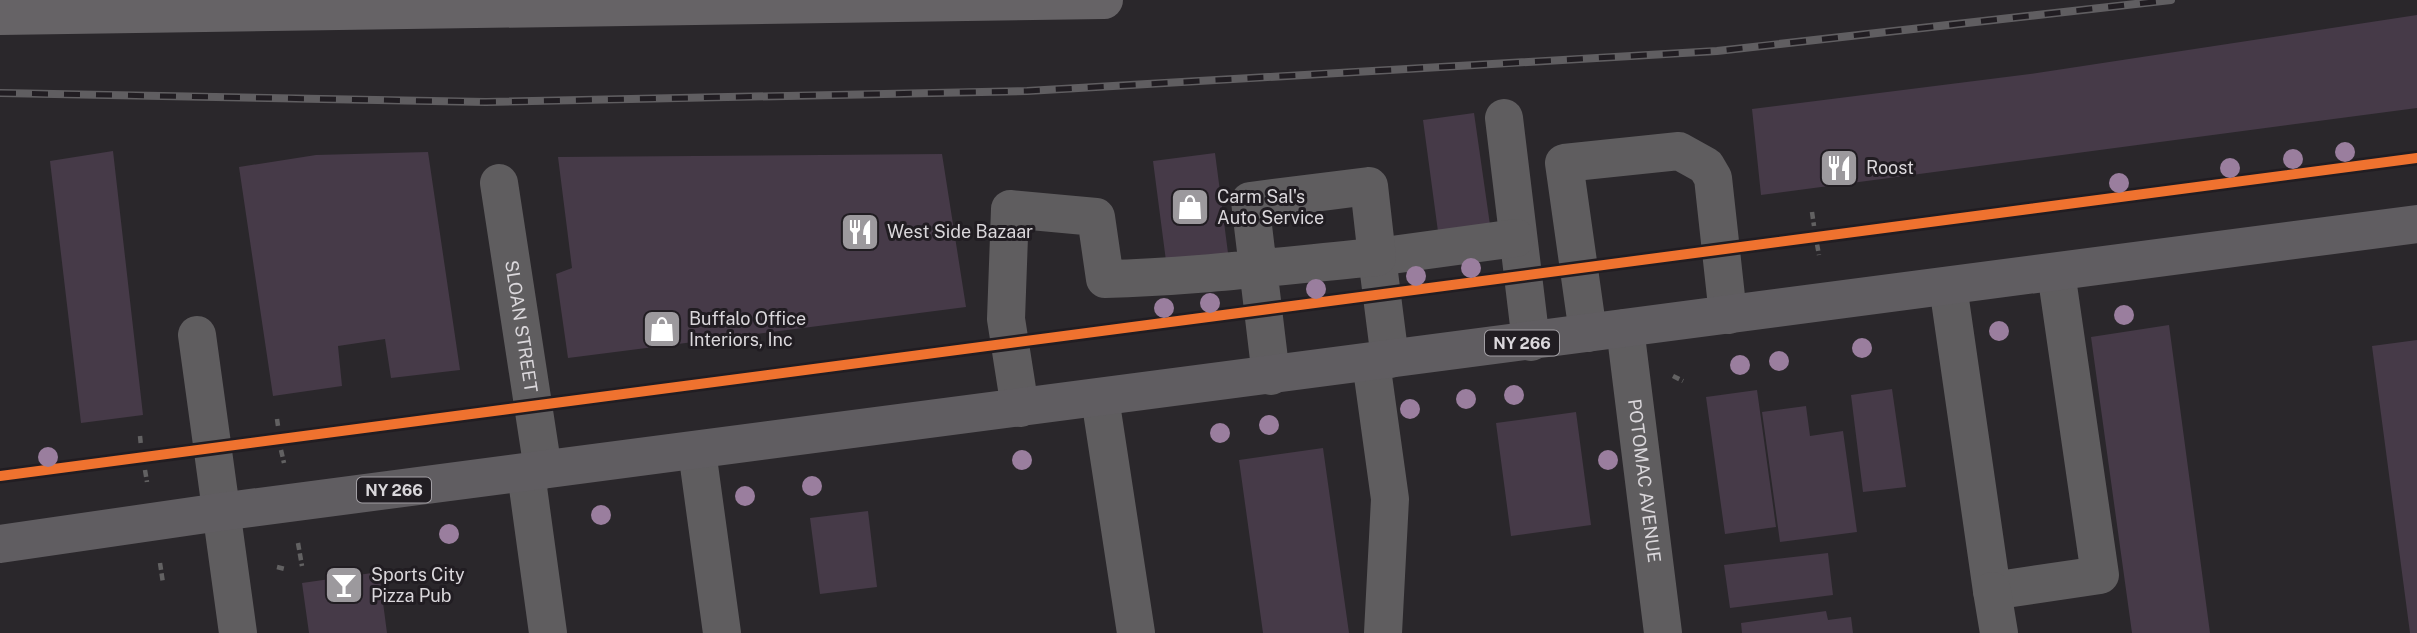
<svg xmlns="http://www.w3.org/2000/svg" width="2417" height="633" viewBox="0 0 2417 633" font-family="'Public Sans',sans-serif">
	<rect width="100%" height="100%" fill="#2a272b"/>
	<path fill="#463a48" d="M 2417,15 L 2417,108 L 1761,195 L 1752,109 L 2037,73 Z
		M 1474,113 L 1491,232 L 1439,239 L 1423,120 Z
		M 113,151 L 143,415 L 81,423 L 50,161 Z
		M 428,152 L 460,370 L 391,378 L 385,339 L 338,346 L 342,386 L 273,396 L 239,167 L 316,155 Z
		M 1215,153 L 1228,253 L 1166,261 L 1153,161 Z
		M 942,154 L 966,307 L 568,358 L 556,274 L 572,268 L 558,157 Z
		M 2169,325 L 2210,633 L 2132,633 L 2091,337 Z
		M 2417,340 L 2417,633 L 2410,633 L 2372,346 Z
		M 1892,389 L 1906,487 L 1863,492 L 1851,395 Z
		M 1757,390 L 1776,527 L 1725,534 L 1706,397 Z
		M 1806,406 L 1810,436 L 1843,431 L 1857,532 L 1780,542 L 1762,412 Z
		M 1576,412 L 1591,525 L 1511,536 L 1496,423 Z
		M 1323,448 L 1349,633 L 1263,633 L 1239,460 Z
		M 868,511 L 877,587 L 820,594 L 810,518 Z
		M 1828,553 L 1833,595 L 1730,608 L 1724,565 Z
		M 379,572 L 387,633 L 309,633 L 302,583 Z
		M 1826,611 L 1828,620 L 1851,617 L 1853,633 L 1742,633 L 1741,623 Z"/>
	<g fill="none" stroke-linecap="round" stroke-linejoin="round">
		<path stroke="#626162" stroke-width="4.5" stroke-dasharray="7 3.5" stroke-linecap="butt" d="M 1812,212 L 1814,226
			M 1817,244 L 1819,255
			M 1673,376 L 1683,381
			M 277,419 L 278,426
			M 140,436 L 141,446
			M 281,450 L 284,463
			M 145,470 L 147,482
			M 298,543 L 302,566
			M 160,563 L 163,583
			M 277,567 L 285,569"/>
		<g stroke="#5f5d5f" stroke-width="38">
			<path d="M 1504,118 L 1531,342"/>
			<path id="s1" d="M 499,183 L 543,470"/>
			<path d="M 1948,286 L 1992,591 L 2100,575 L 2056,272"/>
			<path id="s2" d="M 1625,328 L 1663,633"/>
			<path d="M 1588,333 L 1564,163 L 1679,151 L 1706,166 L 1713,178 L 1728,315"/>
			<path d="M 197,335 L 238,633"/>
			<path d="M 1390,359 L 1377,257 L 1516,238"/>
			<path d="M 1371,362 L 1390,499 L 1383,633"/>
			<path d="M 1100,398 L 1136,633"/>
			<path d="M 1020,408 L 1006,319 L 1010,209 L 1096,217 L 1105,279 C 1196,277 1287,265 1377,257 L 1369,186 L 1250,201 L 1271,376"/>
			<path d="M 697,451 L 722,633"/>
			<path d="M 526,473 L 548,633"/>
			<path d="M 1992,591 L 1999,633"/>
		</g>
		<path stroke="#605d61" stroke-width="38" d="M 0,544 L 220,512 L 2417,224"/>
		<path stroke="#666366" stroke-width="38" d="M 0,16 L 1104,0"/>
		<g stroke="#605e61" stroke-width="8">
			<path id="rail" d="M 0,93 L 486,102 L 1027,91 L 1717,51 L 2171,0"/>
		</g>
		<use href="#rail" stroke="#211d22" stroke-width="5" stroke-dasharray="16" stroke-linecap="butt"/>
		<g stroke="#211d22" stroke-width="15">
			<path id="cycleway" d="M 0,476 L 2417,158"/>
		</g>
		<use href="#cycleway" stroke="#ef722f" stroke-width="10"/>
	</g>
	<g fill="#9a7e9e">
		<circle cx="2345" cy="152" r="10"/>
		<circle cx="2293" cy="159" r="10"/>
		<circle cx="2230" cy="168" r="10"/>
		<circle cx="2119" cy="183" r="10"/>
		<circle cx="1471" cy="268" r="10"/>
		<circle cx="1416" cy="276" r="10"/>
		<circle cx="1316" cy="289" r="10"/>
		<circle cx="1210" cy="303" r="10"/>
		<circle cx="1164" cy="308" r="10"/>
		<circle cx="2124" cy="315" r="10"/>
		<circle cx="1999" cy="331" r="10"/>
		<circle cx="1862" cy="348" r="10"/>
		<circle cx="1779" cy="361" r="10"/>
		<circle cx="1740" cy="365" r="10"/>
		<circle cx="1514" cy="395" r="10"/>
		<circle cx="1466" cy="399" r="10"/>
		<circle cx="1410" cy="409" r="10"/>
		<circle cx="1269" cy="425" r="10"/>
		<circle cx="1220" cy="433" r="10"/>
		<circle cx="48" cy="457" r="10"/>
		<circle cx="1022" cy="460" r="10"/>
		<circle cx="1608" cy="460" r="10"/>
		<circle cx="812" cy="486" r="10"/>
		<circle cx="745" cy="496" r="10"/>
		<circle cx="601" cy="515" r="10"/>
		<circle cx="449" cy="534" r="10"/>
	</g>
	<defs>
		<g id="restaurant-square" transform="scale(2.0125)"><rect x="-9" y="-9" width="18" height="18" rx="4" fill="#9c999d" stroke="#211d22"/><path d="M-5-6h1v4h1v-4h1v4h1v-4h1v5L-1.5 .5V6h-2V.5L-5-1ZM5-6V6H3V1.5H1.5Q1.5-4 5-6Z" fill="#fff"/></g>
		<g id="shop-square" transform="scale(2.0125)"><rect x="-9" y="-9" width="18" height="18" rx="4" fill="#9c999d" stroke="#211d22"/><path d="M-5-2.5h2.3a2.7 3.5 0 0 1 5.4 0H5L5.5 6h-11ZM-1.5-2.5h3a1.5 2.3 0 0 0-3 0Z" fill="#fff"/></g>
		<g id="bar-square" transform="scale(2.0125)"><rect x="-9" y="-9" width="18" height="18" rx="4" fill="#9c999d" stroke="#211d22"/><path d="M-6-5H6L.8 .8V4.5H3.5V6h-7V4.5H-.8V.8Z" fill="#fff"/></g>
	</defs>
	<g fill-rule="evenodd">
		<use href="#restaurant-square" x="1839" y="168"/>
		<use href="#shop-square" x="1190" y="207"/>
		<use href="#restaurant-square" x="860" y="232"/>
		<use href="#shop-square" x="662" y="329"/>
		<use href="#bar-square" x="344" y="585"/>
	</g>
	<g text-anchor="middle" stroke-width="6" stroke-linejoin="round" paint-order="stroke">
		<g fill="#211d22" stroke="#a29fa4" stroke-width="2">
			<rect x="1485" y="330.5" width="74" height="25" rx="5"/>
			<rect x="357" y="477.5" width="74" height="25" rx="5"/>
		</g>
		<g font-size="16" font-weight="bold" fill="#dad7db">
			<text x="1522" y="349">NY 266</text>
			<text x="394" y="496">NY 266</text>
		</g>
		<g font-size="18" fill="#dad7db" stroke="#211d22" text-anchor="start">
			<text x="1866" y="174">Roost</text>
			<text x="1217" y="203">Carm Sal's<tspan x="1217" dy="21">Auto Service</tspan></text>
			<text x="887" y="238">West Side Bazaar</text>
			<text x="689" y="325">Buffalo Office<tspan x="689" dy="21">Interiors, Inc</tspan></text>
			<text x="371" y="581">Sports City<tspan x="371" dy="21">Pizza Pub</tspan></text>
		</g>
		<g font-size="18" fill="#dad7db" stroke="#211d22">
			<text dy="6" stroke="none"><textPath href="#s1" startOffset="145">SLOAN STREET</textPath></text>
			<text dy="6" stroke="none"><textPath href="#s2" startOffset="154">POTOMAC AVENUE</textPath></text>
		</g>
	</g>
</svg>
